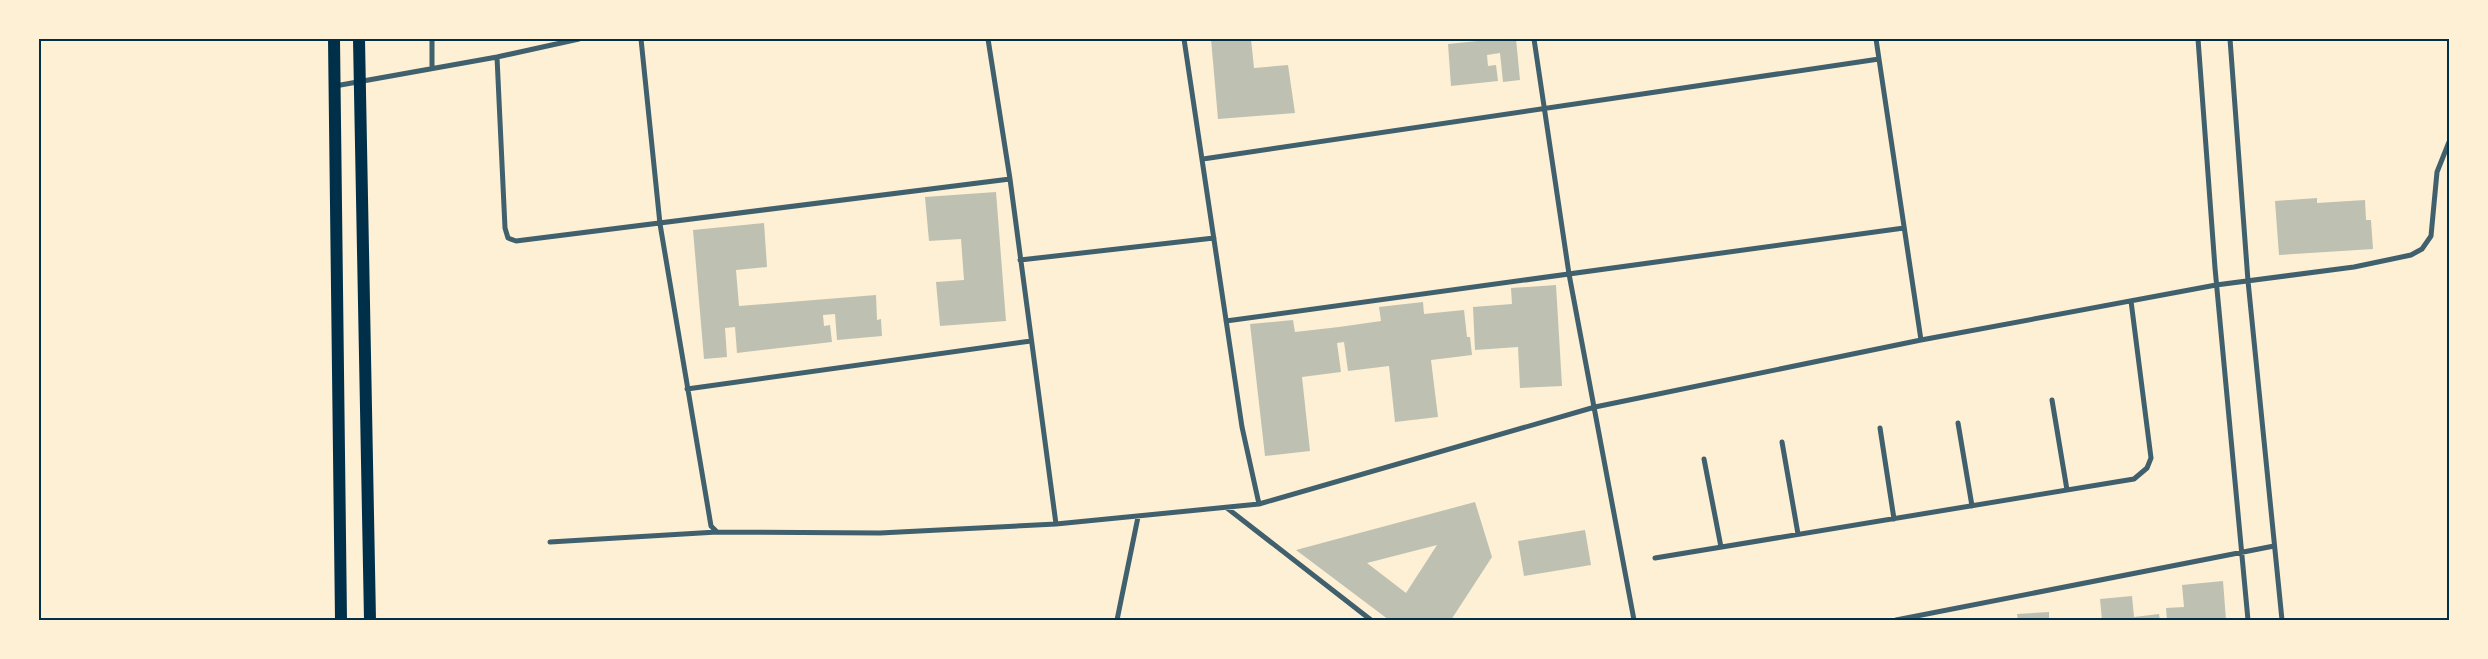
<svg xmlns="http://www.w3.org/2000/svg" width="2488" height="659" viewBox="0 0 2488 659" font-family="Mulish,sans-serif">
	<rect width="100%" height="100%" fill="#fdf0d5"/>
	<path fill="#bec0b2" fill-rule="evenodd" d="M 1211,39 L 1251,39 L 1254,68 L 1288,65 L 1295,113 L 1218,119 Z
		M 1478,39 L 1516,39 L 1520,80 L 1503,82 L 1500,53 L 1487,55 L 1488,66 L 1496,65 L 1498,81 L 1451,86 L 1448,44 L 1478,41 Z
		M 996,192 L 1006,321 L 940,326 L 936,282 L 964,280 L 961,239 L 929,241 L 925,197 Z
		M 2317,198 L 2317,203 L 2365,200 L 2366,220 L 2371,220 L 2373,249 L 2279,255 L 2275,201 Z
		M 764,223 L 767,267 L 736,270 L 739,306 L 876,295 L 877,320 L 881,319 L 882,336 L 837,340 L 835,314 L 823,315 L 824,326 L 830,325 L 832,342 L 737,353 L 735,327 L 725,328 L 727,357 L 704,359 L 693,230 Z
		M 1556,285 L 1562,386 L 1520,388 L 1518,347 L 1475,350 L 1473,307 L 1512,304 L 1511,288 Z
		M 1423,302 L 1424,314 L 1464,310 L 1467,337 L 1470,337 L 1472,355 L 1431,360 L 1438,417 L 1395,422 L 1389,366 L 1348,371 L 1344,342 L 1337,343 L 1341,372 L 1302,377 L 1310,451 L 1265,456 L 1250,324 L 1293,320 L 1295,332 L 1339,327 L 1381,321 L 1379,307 Z
		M 1475,502 L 1492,557 L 1451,620 L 1389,620 L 1296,550 ZM 1437,545 L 1406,593 L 1367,563 Z
		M 1585,530 L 1591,565 L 1524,576 L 1518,541 Z
		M 2223,581 L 2226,620 L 2167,620 L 2166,608 L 2184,607 L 2182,585 Z
		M 2132,596 L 2134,617 L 2159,614 L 2160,620 L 2102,620 L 2100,599 Z
		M 2049,612 L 2049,620 L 2018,620 L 2017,614 Z"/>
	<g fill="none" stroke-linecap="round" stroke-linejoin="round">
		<path stroke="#3f606c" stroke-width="5" d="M 432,39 L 432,68
			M 641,39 L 660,224 L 711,526 L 717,532
			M 988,39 L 1010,179 L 1056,524
			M 1184,39 L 1242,427 L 1259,504
			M 1534,39 L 1569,274 L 1634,620
			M 1876,39 L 1921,340
			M 2198,39 L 2215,268 L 2248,620
			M 2230,39 L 2248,281 L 2282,620
			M 497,57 L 505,228 L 508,238 L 516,241 L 1010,179
			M 335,86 L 497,57 L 579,39
			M 1203,159 L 1879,59
			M 1020,260 L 1214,238
			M 1226,321 L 1904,228
			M 687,389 L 1031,341
			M 2052,400 L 2067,490
			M 1958,423 L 1972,506
			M 1880,428 L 1894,519
			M 1782,442 L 1798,534
			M 1704,459 L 1721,547
			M 1227,508 L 1371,620
			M 550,542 L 717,532 L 880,533 L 1056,524 L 1259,504 L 1595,407 L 1921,340 L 2216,285 L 2354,267 L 2411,255 L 2422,249 L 2431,236 L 2437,172 L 2449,142
			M 1655,558 L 2134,479 L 2147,468 L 2151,458 L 2131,301
			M 1117,620 L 1138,517
			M 1896,620 L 2274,546"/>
		<path stroke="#003049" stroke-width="12" d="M 334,39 L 341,620
			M 359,39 L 370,620"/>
	</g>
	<rect width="2488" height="659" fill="none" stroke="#fdf0d5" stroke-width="80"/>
	<rect x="40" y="40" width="2408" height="579" fill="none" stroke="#003049" stroke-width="2"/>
</svg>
